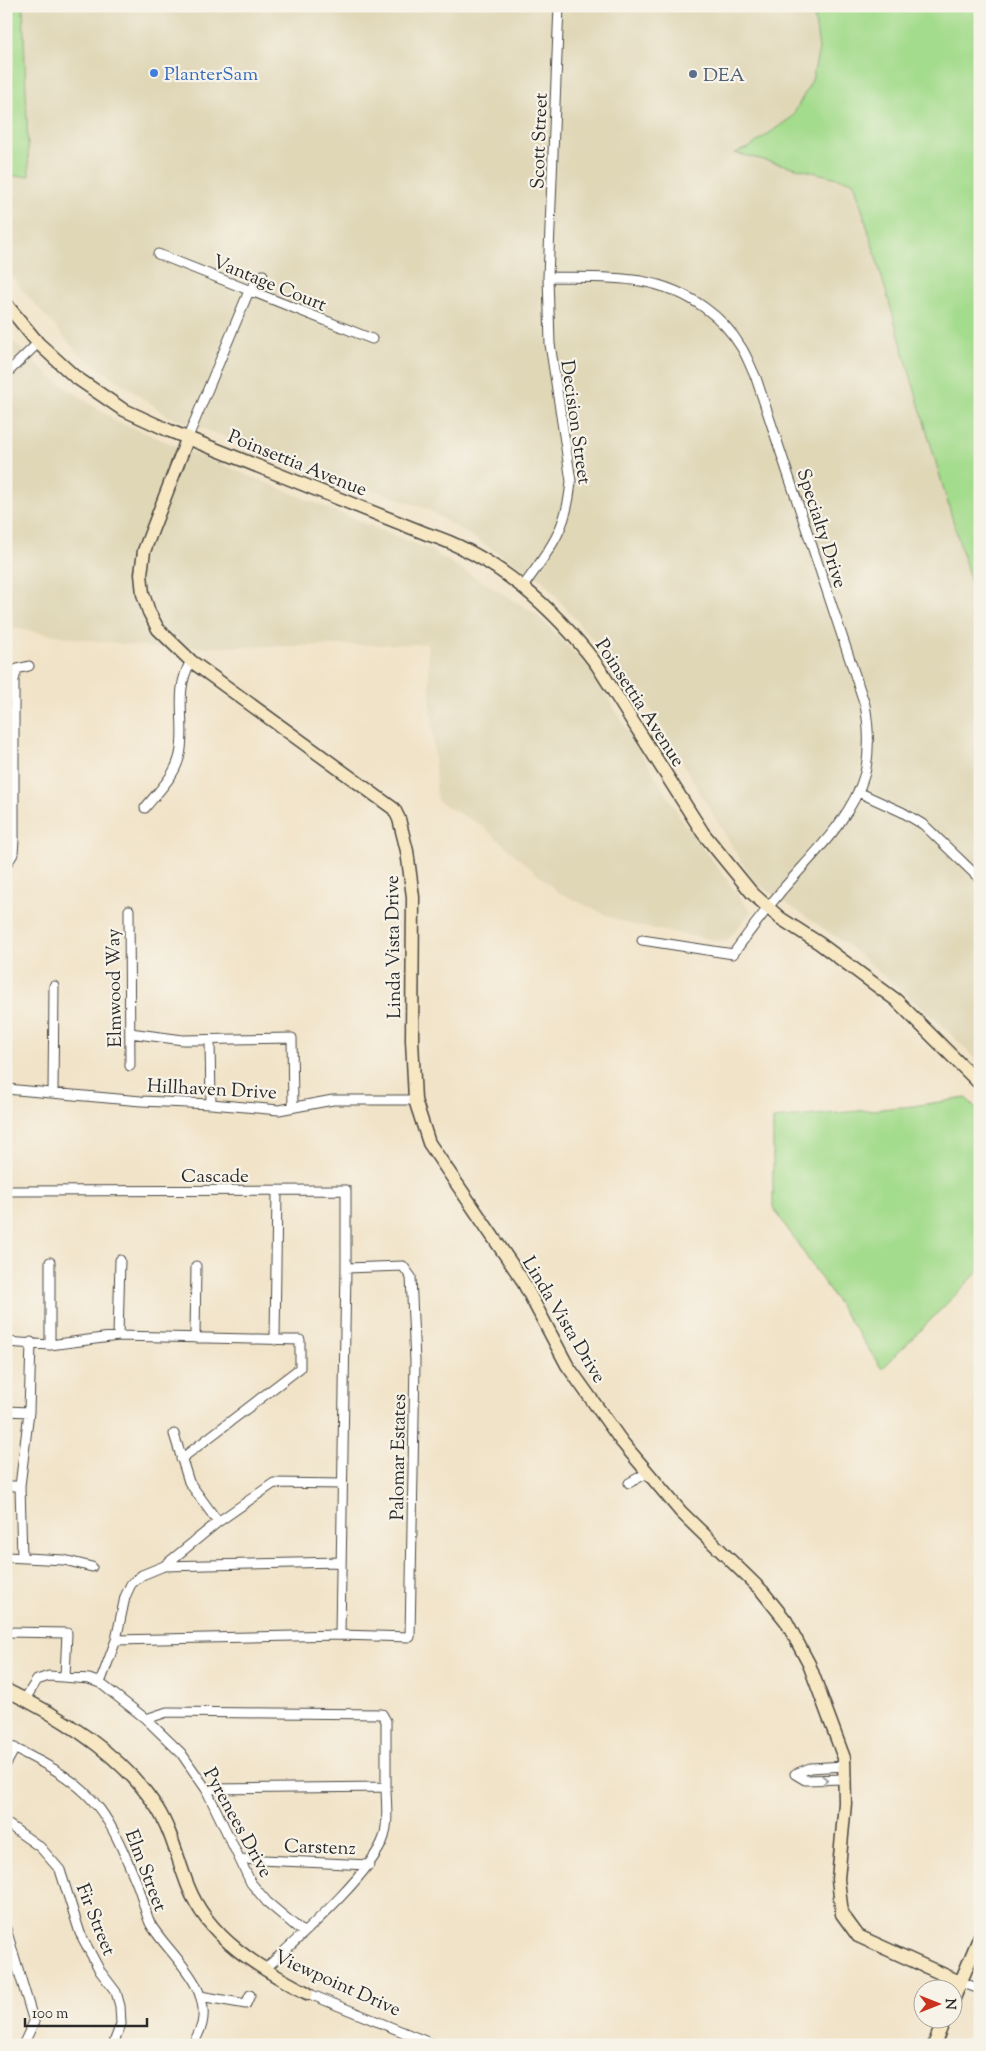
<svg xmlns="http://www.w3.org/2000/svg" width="986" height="2051" viewBox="0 0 986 2051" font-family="'Sorts Mill Goudy',serif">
	<rect width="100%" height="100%" fill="#f7f3e8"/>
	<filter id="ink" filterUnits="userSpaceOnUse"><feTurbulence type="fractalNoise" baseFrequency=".02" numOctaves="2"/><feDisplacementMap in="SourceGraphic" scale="10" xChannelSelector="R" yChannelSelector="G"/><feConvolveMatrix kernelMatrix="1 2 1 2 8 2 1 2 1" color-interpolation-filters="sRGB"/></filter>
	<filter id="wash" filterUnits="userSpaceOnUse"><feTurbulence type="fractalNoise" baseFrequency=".0096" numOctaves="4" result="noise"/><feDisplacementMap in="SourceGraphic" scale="20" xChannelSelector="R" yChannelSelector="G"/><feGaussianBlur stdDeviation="1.12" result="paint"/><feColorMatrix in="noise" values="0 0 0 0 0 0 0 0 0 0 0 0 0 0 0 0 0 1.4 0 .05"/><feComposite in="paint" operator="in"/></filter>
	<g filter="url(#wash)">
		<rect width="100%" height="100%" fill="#f1e3c8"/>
		<path fill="#e0d7b7" d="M 23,6 L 813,6 L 819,49 L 812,80 L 792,117 L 750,147 L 736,153 L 854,182 L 980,613 L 980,1064 L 946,1029 L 849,946 L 752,880 L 652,711 L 542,580 L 427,509 L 168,416 L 78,353 L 6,271 L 6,176 L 29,175 Z
			M 6,335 L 50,377 L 116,421 L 430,550 L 536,614 L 589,667 L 684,823 L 751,912 L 726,942 L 636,926 L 612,918 L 558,892 L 482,826 L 437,801 L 427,644 L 158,648 L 72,638 L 6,627 Z"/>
		<path fill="#a4dc8d" stroke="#68845c" d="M 6,6 L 23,6 L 29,176 L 6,176 Z
			M 813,6 L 980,6 L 980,613 L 854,182 L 735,153 L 750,147 L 792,117 L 812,80 L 819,49 Z
			M 966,1098 L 980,1112 L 980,1270 L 882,1369 L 773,1207 L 773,1119 L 913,1106 Z"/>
	</g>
	<g filter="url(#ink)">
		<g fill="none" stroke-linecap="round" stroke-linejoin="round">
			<g stroke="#494743" stroke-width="11">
				<path id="street" d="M 158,254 L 372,339
					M 548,277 C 605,278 656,272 705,308 C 719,318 732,332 741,347 C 747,356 751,368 756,378 L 865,705 C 869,727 870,750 865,773 C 852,819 812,855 782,890 C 765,911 749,932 733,954 L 642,940
					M 6,374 L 38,343
					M 188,437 L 249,291 L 263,275
					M 522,588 C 550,549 567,530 571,481 L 550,344 L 548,277 L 559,6
					M 858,792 L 902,812 L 924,825 L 980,879
					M 145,808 C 160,789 178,774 181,749 C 185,716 174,691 191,661
					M 6,865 L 13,854 L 14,840 L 14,680 L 17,669 L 29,666
					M 129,910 L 130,1066
					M 130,1033 L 183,1040 L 292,1038 L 293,1107
					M 210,1040 L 211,1104
					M 6,1089 L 141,1101 L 211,1104 L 279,1110 L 333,1100 L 415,1100
					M 53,1093 L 54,986
					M 6,1191 L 346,1190 L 346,1268 L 340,1635
					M 118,1336 L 120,1260
					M 195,1338 L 196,1266
					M 275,1340 L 277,1191
					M 6,1342 L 50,1345 L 118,1336 L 300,1340 L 300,1368 L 181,1459
					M 50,1345 L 50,1262
					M 6,1411 L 29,1412
					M 174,1434 L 189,1482 L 218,1522
					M 629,1483 L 647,1473
					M 6,1486 L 20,1486
					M 6,1557 L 64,1560 L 92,1567
					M 22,1557 L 20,1486 L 29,1412 L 31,1342
					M 164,1566 L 218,1522 L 274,1483 L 342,1484
					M 6,1632 L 67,1633 L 65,1676
					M 116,1640 L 340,1635 L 410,1637 L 415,1361 L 411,1277 L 403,1266 L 346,1268
					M 100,1683 L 116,1640 L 125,1597 L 131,1584 L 142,1575 L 164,1566 L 341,1562
					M 25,1699 L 37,1680 L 49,1676 L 89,1679 L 100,1683 L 146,1719 L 181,1753 L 206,1789 L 251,1883 L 267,1902 L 304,1933
					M 146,1719 L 167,1712 L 382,1714 L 386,1721 C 386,1743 386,1765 386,1787 C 386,1803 389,1821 384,1837 C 373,1873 294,1942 264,1970
					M 6,1745 C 18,1749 29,1756 41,1762 C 102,1794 112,1825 138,1886 C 143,1898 145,1914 151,1925 C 169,1954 211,1985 202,2024 C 200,2031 196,2038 193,2045
					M 6,1764 L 15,1748
					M 845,1766 L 810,1768 L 795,1774 L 805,1780 L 846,1779
					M 206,1789 L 386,1787
					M 6,1823 L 40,1847 L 60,1870 L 80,1933 L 100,1971 L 116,1992 L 120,2006 L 121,2024 L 113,2045
					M 240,1859 L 369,1865
					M 6,1929 L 34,2022 L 23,2045
					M 960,1982 L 980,1989
					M 307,1993 L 435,2045
					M 200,1996 L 246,2004 L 250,1995"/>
			</g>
			<g stroke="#494743" stroke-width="15">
				<path id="secondary" d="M 6,304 L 38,343 L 74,376 L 122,409 L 170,431 L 427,534 C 495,555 555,609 597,665 L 703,833 L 752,893 L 780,918 L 819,943 L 896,1000 L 980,1084
					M 188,437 L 144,551 L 141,574 L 143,594 L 149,612 L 158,629 L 191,661 L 394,809 L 399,819 L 407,851 L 413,897 L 412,1040 L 415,1100 L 429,1143 L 521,1278 L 567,1365 L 622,1442 L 681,1512 L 762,1591 L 786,1621 L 809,1664 L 844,1758 L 845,1803 L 838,1879 L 842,1914 L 858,1936 L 960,1982
					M 6,1690 C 62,1717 123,1755 157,1808 C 172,1832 178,1861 188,1886 C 208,1938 259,1968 307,1993
					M 954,1998 L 980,1936
					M 934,2045 L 945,2018"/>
			</g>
			<use href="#street" stroke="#fff" stroke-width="9"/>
			<use href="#secondary" stroke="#f7e8c3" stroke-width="12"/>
		</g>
		<defs><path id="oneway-chevron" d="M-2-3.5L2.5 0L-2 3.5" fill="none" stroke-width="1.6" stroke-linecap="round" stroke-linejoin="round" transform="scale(1.25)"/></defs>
		<use stroke="#a0a0a0" href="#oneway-chevron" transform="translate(825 1780) rotate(-2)"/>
	</g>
	<circle fill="#3f7fe0" stroke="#f7f3e8" stroke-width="2" cx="154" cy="73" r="5"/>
	<circle fill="#5c6f8a" stroke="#f7f3e8" stroke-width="2" cx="693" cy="74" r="5"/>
	<g text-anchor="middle" stroke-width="4.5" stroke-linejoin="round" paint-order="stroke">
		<g font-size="19" fill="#366cbe" stroke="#f7f3e8" text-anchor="start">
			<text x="164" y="80">PlanterSam</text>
		</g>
		<g font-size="19" fill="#4e5e75" stroke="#f7f3e8" text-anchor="start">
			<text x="703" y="81">DEA</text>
		</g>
		<g font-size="19" fill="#2b2b2b" stroke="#f7f3e8">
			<text transform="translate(538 141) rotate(-88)" y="7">Scott Street</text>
			<text transform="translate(270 282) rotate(22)" y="7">Vantage Court</text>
			<text transform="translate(577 422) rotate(82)" y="7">Decision Street</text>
			<text transform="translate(298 462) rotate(22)" y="7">Poinsettia Avenue</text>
			<text transform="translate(823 528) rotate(72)" y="7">Specialty Drive</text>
			<text transform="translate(641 702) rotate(57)" y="7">Poinsettia Avenue</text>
			<text transform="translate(392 947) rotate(-91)" y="7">Linda Vista Drive</text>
			<text transform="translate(113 988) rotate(-91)" y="7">Elmwood Way</text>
			<text transform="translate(212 1088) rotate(3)" y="7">Hillhaven Drive</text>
			<text x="215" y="1182">Cascade</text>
			<text transform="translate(565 1319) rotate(59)" y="7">Linda Vista Drive</text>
			<text transform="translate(397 1457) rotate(-89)" y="7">Palomar Estates</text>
			<text transform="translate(239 1822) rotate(61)" y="7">Pyrenees Drive</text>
			<text transform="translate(320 1846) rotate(2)" y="7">Carstenz</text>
			<text transform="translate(147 1870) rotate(69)" y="7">Elm Street</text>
			<text transform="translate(97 1919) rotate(68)" y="7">Fir Street</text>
			<text transform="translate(338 1982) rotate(24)" y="7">Viewpoint Drive</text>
		</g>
	</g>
	<rect width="986" height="2051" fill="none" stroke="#f7f3e8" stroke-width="25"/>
	<g transform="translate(938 2004) rotate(90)"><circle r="24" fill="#f7f3e8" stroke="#a5a39c"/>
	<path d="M0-4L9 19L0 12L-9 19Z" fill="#c8321e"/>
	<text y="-8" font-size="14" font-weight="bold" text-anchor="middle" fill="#2b2b2b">N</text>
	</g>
	<path d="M25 2018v8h122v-8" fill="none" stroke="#2b2b2b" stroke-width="2.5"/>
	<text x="32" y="2018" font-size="15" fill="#2b2b2b" stroke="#f7f3e8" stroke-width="4" paint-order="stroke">100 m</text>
</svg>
